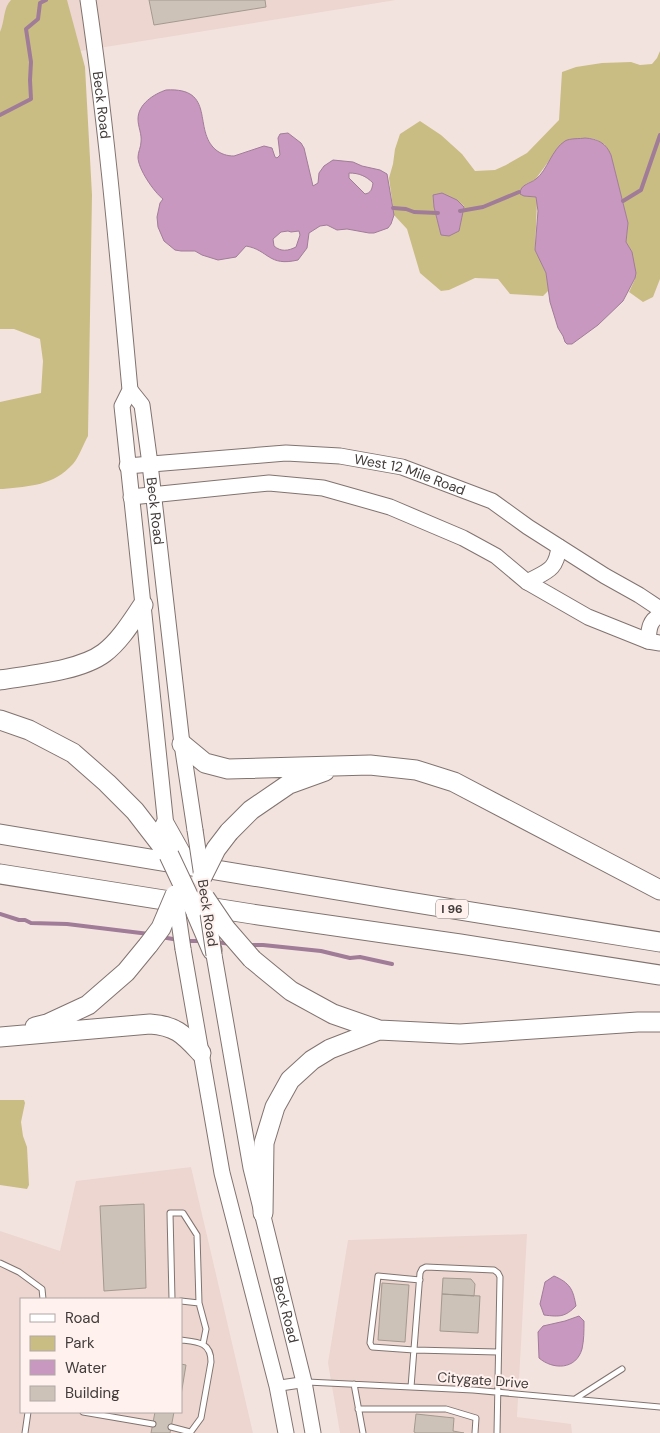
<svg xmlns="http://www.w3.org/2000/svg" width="660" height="1433" viewBox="0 0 660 1433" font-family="'DM Sans',sans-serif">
	<rect width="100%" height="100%" fill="#f3e3df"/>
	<path fill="#edd6d0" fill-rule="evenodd" d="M 0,0 L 396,0 L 0,64 Z
		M 191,1167 L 253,1433 L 0,1433 L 0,1231 L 60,1251 L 76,1181 ZM 21,1299 L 181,1299 L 181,1412 L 21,1412 Z
		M 527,1234 L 517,1417 L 571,1424 L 572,1433 L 340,1433 L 328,1363 L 348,1240 Z"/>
	<path fill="#c9bd84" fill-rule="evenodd" d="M 11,0 L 67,0 L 85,67 L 92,195 L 88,436 C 83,445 79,457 73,464 C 53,486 30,486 3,489 L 0,489 L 0,402 L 41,393 L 43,361 L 40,339 L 14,329 L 0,329 L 0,32 C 5,21 3,8 11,0 Z
		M 660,51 L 660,279 L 653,297 L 643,302 L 629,292 L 635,279 L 632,252 L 626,242 L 628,223 L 611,155 L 604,144 L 595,139 L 585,138 L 551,158 L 535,180 L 526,184 L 524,196 L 536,197 L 537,203 L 535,250 L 546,273 L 549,290 L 543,296 L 510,294 L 498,279 L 475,278 L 449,290 L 441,291 L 420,273 L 407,229 L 394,215 L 389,178 L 393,164 L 395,149 L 400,134 L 420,121 L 441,135 L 462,154 L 475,171 L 495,170 L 506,165 L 527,153 L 559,120 L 562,72 L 576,67 L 602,63 L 631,62 L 640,65 L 652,64 L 657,58 ZM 433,195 L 457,200 L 464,206 L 459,231 L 441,235 L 434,207 Z
		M 0,1100 L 24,1100 L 25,1103 L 21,1122 L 23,1136 L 27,1147 L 29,1185 L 27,1189 L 0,1185 Z"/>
	<path fill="#c998c1" stroke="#a07c98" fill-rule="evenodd" d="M 166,90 C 217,87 192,130 216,150 C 221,154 227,156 234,156 L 264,146 L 272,148 L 275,157 L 277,158 L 280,155 L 278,138 L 280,134 L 288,133 L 301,143 L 304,148 L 313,186 L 318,183 L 319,173 L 324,166 L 333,160 L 353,162 L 362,166 L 380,170 L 387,174 L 394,215 L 391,224 L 388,228 L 374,233 L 369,233 L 347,229 L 337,230 L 327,225 L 320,226 L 309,233 L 307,248 L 298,260 C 268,267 269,250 246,246 L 236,257 L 218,260 L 202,255 L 195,251 L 181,251 L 175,250 L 164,241 L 158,227 L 157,217 L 160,203 L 163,199 C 154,192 138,169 138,157 C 138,152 141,147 141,142 C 142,134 138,127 138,119 C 138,104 154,94 166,90 ZM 349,173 C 359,173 366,176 373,183 C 372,189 371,193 365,194 L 349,178 ZM 288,231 L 291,232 L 299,231 L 300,235 L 296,247 C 288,251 281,252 274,246 L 273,239 L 281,232 Z
		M 585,138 C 598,139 606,143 611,155 L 628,223 L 626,242 L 632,252 L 636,273 L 635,278 L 623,301 L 598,325 L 572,344 L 567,344 L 565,342 L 563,336 L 558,328 L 550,302 L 546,273 L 535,250 L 538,211 L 536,197 L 524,196 L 520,194 C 520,184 530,184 536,179 C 547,171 552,149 565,141 C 570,138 580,139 585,138 Z
		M 442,193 L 457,200 L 464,207 L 459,231 L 449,236 L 441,235 L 434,207 L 433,195 Z
		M 554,1276 C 570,1283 573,1289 576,1306 C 565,1317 560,1317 544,1315 L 540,1304 L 545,1282 Z
		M 579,1316 L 584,1321 C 584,1331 584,1340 582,1349 C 576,1370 553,1370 539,1358 L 538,1332 L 543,1326 L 565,1321 Z"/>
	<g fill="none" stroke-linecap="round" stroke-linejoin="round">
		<path stroke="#a07c98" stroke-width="4" d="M 0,115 L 31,99 L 30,80 L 31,62 L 26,29 L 38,19 L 40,3 L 46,0
			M 623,201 L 641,190 L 660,135
			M 393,208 L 406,209 L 414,212 L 438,213
			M 460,211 L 483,207 L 519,192
			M 0,914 L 19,920 L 25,920 L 31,923 L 67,924 L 149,934
			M 161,937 L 179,940
			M 186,941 L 201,941
			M 216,942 L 231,944
			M 248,945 L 263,945 L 321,951 L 350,958 L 360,957 L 392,964"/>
	</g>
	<path fill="#cdc2b8" stroke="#a3998f" d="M 149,0 L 265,0 L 266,7 L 154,25 Z
		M 144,1204 L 146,1288 L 104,1291 L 100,1206 Z
		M 443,1278 L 471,1279 L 475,1284 L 474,1296 L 442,1294 Z
		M 382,1283 L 409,1285 L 405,1342 L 378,1340 Z
		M 442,1294 L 480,1296 L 478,1333 L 440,1331 Z
		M 181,1364 L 186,1365 L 181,1395 Z
		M 155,1412 L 174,1412 L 170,1433 L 151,1433 Z
		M 416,1414 L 454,1418 L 453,1431 L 464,1433 L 416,1433 L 414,1432 Z"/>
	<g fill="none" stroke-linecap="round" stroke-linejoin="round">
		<g stroke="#81736f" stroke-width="7">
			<path id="lane" d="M 0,1263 L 19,1272 L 42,1289 L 43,1299
				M 420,1280 L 378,1276 L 370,1343 L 372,1347 L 414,1350 L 498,1352
				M 172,1299 L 170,1213 L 183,1213 L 197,1235 L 199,1303 L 206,1329 L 203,1344
				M 181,1301 L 199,1303
				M 181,1340 C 198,1342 211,1342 211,1362 L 201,1418 L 190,1433
				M 307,1382 L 473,1390 L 660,1407
				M 354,1384 L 363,1433
				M 411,1387 L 420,1273 L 422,1269 L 426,1267 L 494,1270 L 498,1273 L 500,1277 L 497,1433
				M 575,1399 L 622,1369
				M 358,1409 L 446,1409 L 476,1418 L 475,1433
				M 83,1412 L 153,1424
				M 171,1427 L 190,1432
				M 25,1433 L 28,1412"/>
		</g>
		<g stroke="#81736f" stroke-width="12">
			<path id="street" d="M 277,1386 L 304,1382"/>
		</g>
		<g stroke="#81736f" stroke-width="17">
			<g id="secondary">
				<path id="s1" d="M 88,0 C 107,129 118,260 130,390 L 122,406 L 143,605 L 167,836"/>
				<path id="s2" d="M 130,390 L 142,405 L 150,464 L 182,744 L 195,830"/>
				<path id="s3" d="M 127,466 L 286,453 L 340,456 L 402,467 L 492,501 L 528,527 L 605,576 L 639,595 L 660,609"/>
				<path d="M 131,497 L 269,483 L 323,488 L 390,507 L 463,538 L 496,556 L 527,582 L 588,617 L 648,641 L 660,643"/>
				<path d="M 527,582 C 547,571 556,571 559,547"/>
				<path d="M 648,641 C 649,629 649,621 660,615"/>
				<path d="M 183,949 L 222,1173 L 277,1386 L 286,1433"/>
				<path id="s4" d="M 214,955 L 251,1168 L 304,1382 L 313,1433"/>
			</g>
		</g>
		<g stroke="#81736f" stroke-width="21">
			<path id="highway" d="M 0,680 C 30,675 80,671 104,653 C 120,641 132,621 143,605
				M 0,720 L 29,730 L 73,753 L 107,783 L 135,811 L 169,855
				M 182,744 L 205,763 L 228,769 L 370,765 L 416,770 L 454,782 L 660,890
				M 165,825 L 184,859
				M 229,832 L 251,810 L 289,784 L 325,771
				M 0,834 L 397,900 L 660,942
				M 0,874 L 252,914 L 460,944 L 660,975
				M 194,908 L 212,950
				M 252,959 L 291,991 L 333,1014 L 379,1030 L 460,1034 L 638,1022 L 660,1022
				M 35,1027 L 47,1024 L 88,1005 L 126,972 L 149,944
				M 0,1037 L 150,1024 C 177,1026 184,1035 201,1053
				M 263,1213 L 264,1143 L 275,1107 L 290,1080 L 312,1060 L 330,1049 L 379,1030"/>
		</g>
		<use href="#lane" stroke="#fff" stroke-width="5"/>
		<use href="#street" stroke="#fff" stroke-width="10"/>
		<use href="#secondary" stroke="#fff" stroke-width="15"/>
		<use href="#highway" stroke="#fff" stroke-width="19"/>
		<g stroke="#81736f" stroke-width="17" stroke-linecap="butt">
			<path id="secondary-bridge" d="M 195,830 L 202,877
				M 175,894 L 183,949
				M 206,900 L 214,955"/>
		</g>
		<g stroke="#81736f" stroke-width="21" stroke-linecap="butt">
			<path id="highway-bridge" d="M 169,855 L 194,908
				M 202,877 L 216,849 L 229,832
				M 205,898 L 226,929 L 252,959
				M 149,944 L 161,928 L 175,895"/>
		</g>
		<use href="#secondary-bridge" stroke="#fff" stroke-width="15"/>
		<use href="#highway-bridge" stroke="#fff" stroke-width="19"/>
	</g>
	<g text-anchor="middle" stroke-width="4" stroke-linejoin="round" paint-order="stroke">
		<rect fill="#fef1ee" stroke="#7a726f" stroke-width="1" x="436" y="899.5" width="32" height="19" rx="4"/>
		<g font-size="12" font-weight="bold" fill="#413b39">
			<text x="452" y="913">I 96</text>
		</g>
		<g font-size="14" fill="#413b39" stroke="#fef1ee">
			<text dy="5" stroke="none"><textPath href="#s1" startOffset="106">Beck Road</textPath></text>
			<text dy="5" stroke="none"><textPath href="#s3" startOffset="286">West 12 Mile Road</textPath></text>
			<text dy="5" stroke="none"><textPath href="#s2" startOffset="126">Beck Road</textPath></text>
			<text transform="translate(208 913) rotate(81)" y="5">Beck Road</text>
			<text dy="5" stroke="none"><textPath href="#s4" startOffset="362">Beck Road</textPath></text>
			<text transform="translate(483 1380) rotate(4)" y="5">Citygate Drive</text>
		</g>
	</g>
	<rect x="20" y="1298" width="162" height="115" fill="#fef1ee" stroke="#b2a8a6"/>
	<rect x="30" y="1314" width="25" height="8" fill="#ffffff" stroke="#b2a8a6"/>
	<text x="65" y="1323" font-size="15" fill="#413b39">Road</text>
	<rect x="30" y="1336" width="25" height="15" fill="#c9bd84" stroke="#b2a8a6"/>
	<text x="65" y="1348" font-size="15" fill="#413b39">Park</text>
	<rect x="30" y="1360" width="25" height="15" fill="#c998c1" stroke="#b2a8a6"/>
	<text x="65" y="1373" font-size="15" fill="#413b39">Water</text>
	<rect x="30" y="1386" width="25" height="15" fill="#cdc2b8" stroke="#b2a8a6"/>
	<text x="65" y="1398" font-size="15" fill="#413b39">Building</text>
</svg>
